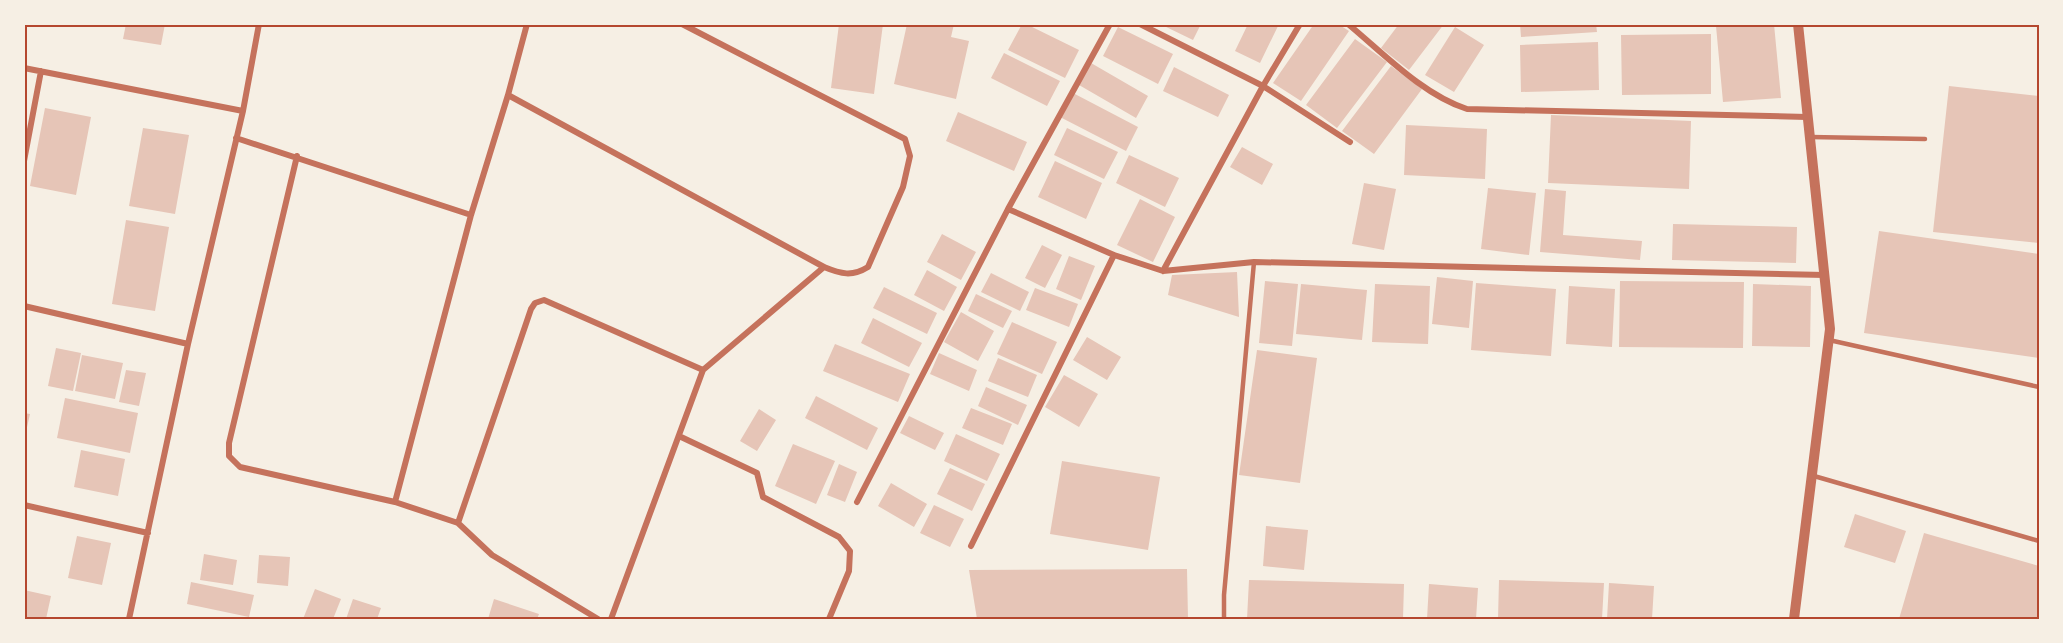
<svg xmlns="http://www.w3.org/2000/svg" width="2063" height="643" viewBox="0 0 2063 643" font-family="'Public Sans',sans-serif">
	<rect width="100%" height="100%" fill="#f6efe4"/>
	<path fill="#e6c5b7" d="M 126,24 L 165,24 L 161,45 L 123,39 Z
		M 839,24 L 883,24 L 874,94 L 831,88 Z
		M 907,24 L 917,26 L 918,24 L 954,24 L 951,37 L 969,41 L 956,99 L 894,84 Z
		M 1022,24 L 1026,24 L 1079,50 L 1065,78 L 1008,50 Z
		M 1160,24 L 1201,24 L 1193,40 Z
		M 1248,24 L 1279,24 L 1260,63 L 1235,51 Z
		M 1314,24 L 1338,24 L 1349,31 L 1301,101 L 1273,83 Z
		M 1399,24 L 1444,24 L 1409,70 L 1381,48 Z
		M 1520,24 L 1596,24 L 1597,32 L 1521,37 Z
		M 1738,24 L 1774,24 L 1781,98 L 1723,102 L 1716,26 Z
		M 1118,27 L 1173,54 L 1158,84 L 1103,56 Z
		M 1455,27 L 1484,45 L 1454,92 L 1425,75 Z
		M 1711,34 L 1711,94 L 1622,95 L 1621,35 Z
		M 1355,39 L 1387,62 L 1337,128 L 1306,105 Z
		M 1598,42 L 1599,90 L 1521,92 L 1520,45 Z
		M 1004,53 L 1060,81 L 1047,106 L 991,78 Z
		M 1091,63 L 1148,96 L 1136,118 L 1079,85 Z
		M 1391,66 L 1422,89 L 1374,154 L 1342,131 Z
		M 1174,67 L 1229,95 L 1218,117 L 1163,91 Z
		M 1949,86 L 2039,96 L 2039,243 L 1933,232 Z
		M 1073,93 L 1138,127 L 1126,151 L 1060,117 Z
		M 45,108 L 91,117 L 76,195 L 30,186 Z
		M 958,112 L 1027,142 L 1014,171 L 946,141 Z
		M 1551,115 L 1691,121 L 1689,189 L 1548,183 Z
		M 1406,125 L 1487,129 L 1485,179 L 1404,175 Z
		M 143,128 L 189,135 L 175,214 L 129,206 Z
		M 1067,128 L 1118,152 L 1104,179 L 1054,155 Z
		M 1242,147 L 1273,164 L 1262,185 L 1230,167 Z
		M 1129,155 L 1179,178 L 1165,207 L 1116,183 Z
		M 1055,161 L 1102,183 L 1086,219 L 1038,197 Z
		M 1364,183 L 1396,189 L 1384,250 L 1352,244 Z
		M 1488,188 L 1536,193 L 1529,255 L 1481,249 Z
		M 1545,189 L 1566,191 L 1563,235 L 1642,241 L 1640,260 L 1540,252 Z
		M 1140,199 L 1175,217 L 1153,262 L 1117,245 Z
		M 126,220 L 169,227 L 155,311 L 112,304 Z
		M 1673,224 L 1797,227 L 1796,263 L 1672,260 Z
		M 1879,231 L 2039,254 L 2039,358 L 1864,333 Z
		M 942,234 L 976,252 L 961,280 L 927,262 Z
		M 1042,245 L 1062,255 L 1045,288 L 1025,278 Z
		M 1069,256 L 1095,266 L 1081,300 L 1056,289 Z
		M 927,270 L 957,287 L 944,311 L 914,295 Z
		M 1237,272 L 1239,317 L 1168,295 L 1172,275 Z
		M 991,273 L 1029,292 L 1020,311 L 981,292 Z
		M 1437,277 L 1473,281 L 1469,328 L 1432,324 Z
		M 1265,281 L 1298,284 L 1292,346 L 1259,343 Z
		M 1620,281 L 1744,282 L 1743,348 L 1619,347 Z
		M 1476,283 L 1556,289 L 1551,356 L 1471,350 Z
		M 1301,284 L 1367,290 L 1362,340 L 1296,334 Z
		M 1375,284 L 1430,286 L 1428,344 L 1372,342 Z
		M 1753,284 L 1811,286 L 1810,347 L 1752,346 Z
		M 1569,286 L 1615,289 L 1612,347 L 1566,344 Z
		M 884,287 L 937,313 L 927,334 L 873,308 Z
		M 1035,288 L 1078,304 L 1069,327 L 1026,310 Z
		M 976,294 L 1012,311 L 1003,328 L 968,311 Z
		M 961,312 L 994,331 L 978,361 L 944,342 Z
		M 873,318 L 922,343 L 909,367 L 861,343 Z
		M 1012,322 L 1057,342 L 1042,374 L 997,354 Z
		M 1087,337 L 1121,357 L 1107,380 L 1073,360 Z
		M 835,344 L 910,374 L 898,402 L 823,371 Z
		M 56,348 L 81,353 L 73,391 L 48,386 Z
		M 1257,350 L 1317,358 L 1300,483 L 1239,475 Z
		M 939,353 L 977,370 L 969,391 L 930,374 Z
		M 82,355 L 123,363 L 115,399 L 75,391 Z
		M 998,358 L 1037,375 L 1028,397 L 988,381 Z
		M 126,370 L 146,373 L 139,406 L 119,402 Z
		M 1064,375 L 1098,394 L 1079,427 L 1045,407 Z
		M 986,387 L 1027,405 L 1018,425 L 978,406 Z
		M 816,396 L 878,428 L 867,450 L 805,418 Z
		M 65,398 L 138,413 L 130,453 L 57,438 Z
		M 971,408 L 1012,424 L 1003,445 L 962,428 Z
		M 759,409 L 776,420 L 757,451 L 740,441 Z
		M 24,413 L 30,414 L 25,436 L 24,436 Z
		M 909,416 L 944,433 L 935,450 L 900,433 Z
		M 956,434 L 1000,454 L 987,481 L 944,461 Z
		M 793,444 L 835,461 L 816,504 L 775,486 Z
		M 81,450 L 125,459 L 118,496 L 74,487 Z
		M 1062,461 L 1160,477 L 1148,550 L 1050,534 Z
		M 839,464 L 857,472 L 845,502 L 827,495 Z
		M 950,468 L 985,484 L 972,511 L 937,494 Z
		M 891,483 L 927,504 L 914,527 L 878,506 Z
		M 934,505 L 964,519 L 950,547 L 920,533 Z
		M 1855,514 L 1906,531 L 1895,563 L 1844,547 Z
		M 1266,526 L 1308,530 L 1304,570 L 1263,566 Z
		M 1924,533 L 2039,566 L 2039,619 L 1899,619 Z
		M 77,536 L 111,543 L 102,585 L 68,578 Z
		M 204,554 L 237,560 L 233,585 L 200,580 Z
		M 259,555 L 290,557 L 288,586 L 257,583 Z
		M 1187,569 L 1188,619 L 977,619 L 969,570 Z
		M 1249,580 L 1404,584 L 1403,619 L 1247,619 Z
		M 1499,580 L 1604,583 L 1602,619 L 1498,619 Z
		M 191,582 L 254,595 L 249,617 L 187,604 Z
		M 1609,583 L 1654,586 L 1652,619 L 1607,619 Z
		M 1429,584 L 1478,588 L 1476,619 L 1427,619 Z
		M 315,589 L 341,599 L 333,619 L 303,619 Z
		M 24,590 L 51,596 L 46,619 L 24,619 Z
		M 353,599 L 381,608 L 377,619 L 346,619 Z
		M 494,599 L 539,614 L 537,619 L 488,619 Z"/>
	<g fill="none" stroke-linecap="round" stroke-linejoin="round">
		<path stroke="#c5725c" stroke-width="4.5" d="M 1810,137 L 1925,139
			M 1829,340 L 2039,387
			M 1814,476 L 2039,541
			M 1224,619 L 1224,595 L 1254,262"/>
		<path stroke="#c5725c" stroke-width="6" d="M 1140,24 L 1263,86 L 1350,142
			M 1348,24 C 1383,53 1423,95 1467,109 L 1807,117
			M 24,68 L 243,111
			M 508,95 L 824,267 C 841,274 852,277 868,267 L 903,187 L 910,156 L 905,139 L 682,24
			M 236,138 L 471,215
			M 297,156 L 229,443 L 229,456 L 240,467 L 395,502 L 458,523 L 492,555 L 598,619
			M 24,161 L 41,71
			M 1008,209 L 1114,255 L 1163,271 L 1254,262 L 1825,275
			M 1163,271 L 1263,86 L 1300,24
			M 24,306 L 188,344
			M 679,436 L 757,473 L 763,497 L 839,537 L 850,551 L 849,571 L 829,619
			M 395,502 L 471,215 L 508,95 L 527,24
			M 857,502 L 1008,209 L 1110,24
			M 24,505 L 148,533
			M 458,523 L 531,309 L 535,303 L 544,300 L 703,370
			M 971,546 L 1114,255
			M 129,619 L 188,344 L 243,111 L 259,24
			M 611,619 L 703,370 L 824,267"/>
		<path stroke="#c5725c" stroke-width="10" d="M 1794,619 L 1830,329 L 1798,24"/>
	</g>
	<rect width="2063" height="643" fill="none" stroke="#f6efe4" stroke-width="51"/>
	<rect x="26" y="26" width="2012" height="592" fill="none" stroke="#b5482f" stroke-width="2"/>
</svg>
